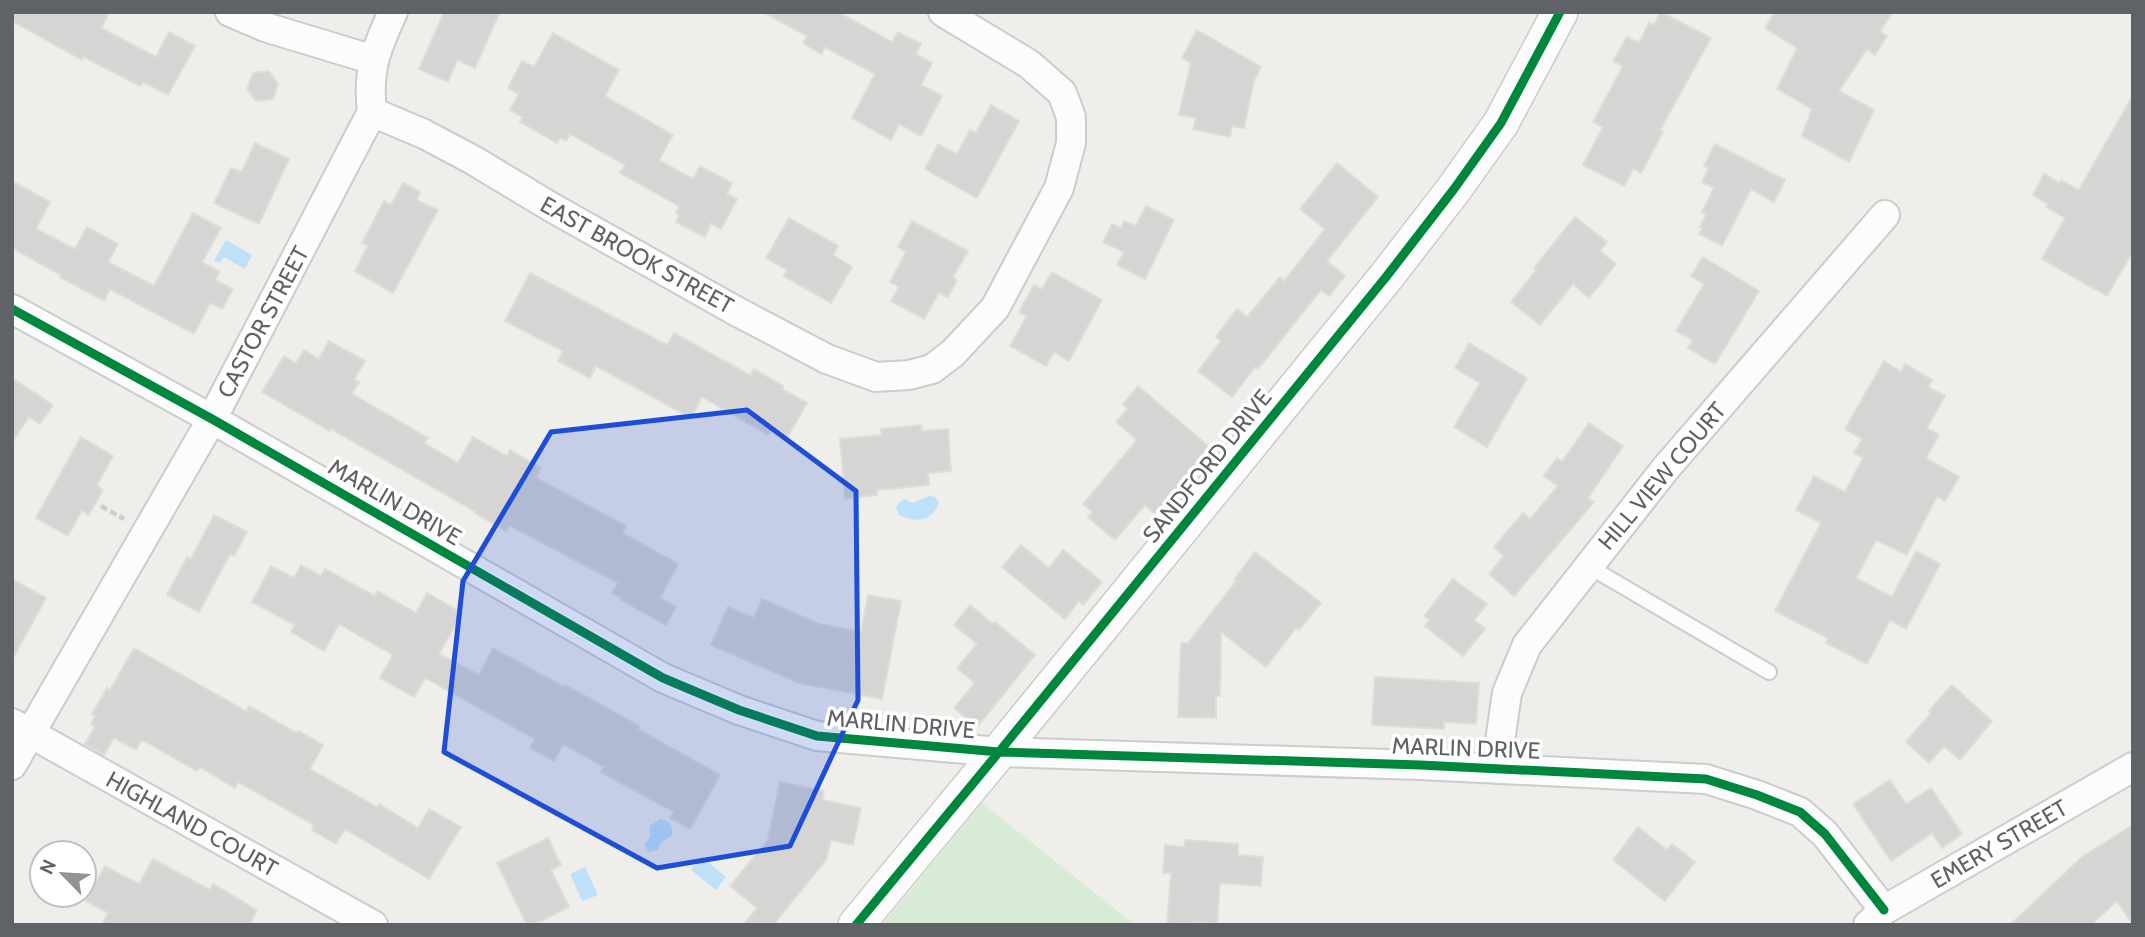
<svg xmlns="http://www.w3.org/2000/svg" width="2145" height="937" viewBox="0 0 2145 937" font-family="Cabin,sans-serif">
	<rect width="100%" height="100%" fill="#efeeea"/>
	<path fill="#d8ebd6" d="M 982,803 L 1135,925 L 882,925 Z"/>
	<path fill="#bfe0f9" d="M 226,240 L 252,255 L 245,269 L 224,257 L 220,263 L 214,260 Z
		M 929,496 L 935,497 L 939,503 C 931,522 916,523 899,515 L 896,508 L 900,502 L 905,499 L 913,503 Z
		M 660,819 C 669,820 673,825 672,835 L 661,843 L 658,850 L 649,852 L 646,848 L 645,844 L 650,837 L 650,826 Z
		M 702,857 L 726,877 L 716,890 L 691,870 Z
		M 585,867 L 598,895 L 582,901 L 570,874 Z"/>
	<path fill="#d6d5d3" stroke="#deddd9" stroke-width="2" d="M 12,12 L 110,12 L 101,28 L 156,57 L 169,32 L 195,46 L 168,95 L 143,82 L 140,86 L 84,57 L 82,60 L 12,21 Z
		M 444,12 L 500,12 L 475,68 L 457,60 L 448,82 L 419,69 Z
		M 763,12 L 838,12 L 892,42 L 898,32 L 921,44 L 916,54 L 932,63 L 921,85 L 942,96 L 921,136 L 899,124 L 891,140 L 852,118 L 875,74 L 825,47 L 821,54 L 803,43 L 807,36 Z
		M 1661,12 L 1711,38 L 1660,130 L 1663,132 L 1641,173 L 1633,169 L 1624,186 L 1583,165 L 1603,127 L 1593,122 L 1623,66 L 1613,61 L 1627,37 L 1639,43 L 1649,23 L 1654,25 Z
		M 1775,12 L 1893,12 L 1880,31 L 1887,36 L 1875,55 L 1867,49 L 1839,91 L 1874,110 L 1849,162 L 1802,136 L 1812,109 L 1777,89 L 1797,48 L 1765,28 Z
		M 1197,30 L 1261,67 L 1254,81 L 1244,128 L 1232,126 L 1230,137 L 1193,129 L 1196,118 L 1179,115 L 1191,63 L 1182,58 Z
		M 553,33 L 619,70 L 605,96 L 673,135 L 659,160 L 693,179 L 700,166 L 732,183 L 727,194 L 737,199 L 721,229 L 711,223 L 705,237 L 676,222 L 679,215 L 676,213 L 679,206 L 620,173 L 625,165 L 570,134 L 566,141 L 560,138 L 557,143 L 520,122 L 523,117 L 510,110 L 519,94 L 508,88 L 522,61 L 534,67 Z
		M 269,71 L 278,84 L 273,99 L 256,101 L 247,89 L 253,73 Z
		M 2133,95 L 2133,251 L 2107,296 L 2042,259 L 2065,218 L 2046,207 L 2048,204 L 2033,195 L 2044,174 L 2060,183 L 2061,180 L 2079,190 Z
		M 991,105 L 1019,121 L 977,198 L 925,169 L 938,144 L 957,154 L 970,130 L 976,133 Z
		M 255,143 L 289,159 L 259,224 L 214,203 L 231,168 L 242,172 Z
		M 1715,144 L 1785,180 L 1774,202 L 1751,189 L 1722,246 L 1699,234 L 1703,228 L 1700,227 L 1706,214 L 1702,212 L 1714,188 L 1702,182 L 1709,168 L 1704,166 Z
		M 1337,163 L 1378,197 L 1327,261 L 1345,276 L 1329,296 L 1321,290 L 1258,369 L 1255,367 L 1232,397 L 1198,371 L 1221,341 L 1216,337 L 1237,309 L 1247,317 L 1280,277 L 1284,281 L 1325,229 L 1300,209 Z
		M 12,181 L 50,202 L 36,229 L 75,249 L 87,227 L 118,244 L 108,262 L 154,286 L 193,213 L 221,228 L 202,262 L 220,272 L 215,280 L 233,289 L 222,309 L 210,303 L 194,334 L 110,289 L 104,301 L 60,277 L 61,275 L 12,248 Z
		M 403,183 L 420,192 L 417,200 L 438,210 L 393,293 L 355,271 L 368,246 L 362,243 L 384,201 L 391,205 Z
		M 1146,206 L 1174,220 L 1145,279 L 1117,265 L 1124,252 L 1103,242 L 1112,224 L 1121,228 L 1124,221 L 1136,226 Z
		M 1575,217 L 1607,242 L 1600,251 L 1616,264 L 1589,298 L 1573,284 L 1540,325 L 1511,302 L 1536,270 L 1534,268 Z
		M 789,218 L 838,246 L 833,255 L 852,267 L 831,303 L 784,276 L 787,270 L 766,258 Z
		M 912,221 L 968,251 L 953,277 L 957,280 L 948,297 L 939,293 L 924,319 L 891,301 L 899,287 L 890,282 L 906,252 L 898,247 Z
		M 1703,257 L 1759,291 L 1715,364 L 1688,348 L 1693,340 L 1676,331 L 1704,284 L 1691,276 Z
		M 1052,272 L 1102,300 L 1069,361 L 1054,352 L 1046,366 L 1010,346 L 1027,316 L 1019,312 L 1034,285 L 1042,289 Z
		M 530,273 L 667,345 L 674,333 L 750,375 L 754,369 L 783,386 L 782,389 L 807,403 L 788,436 L 773,427 L 768,435 L 702,397 L 691,418 L 596,366 L 590,378 L 558,361 L 563,351 L 505,321 Z
		M 329,341 L 365,361 L 354,380 L 359,382 L 352,394 L 428,438 L 424,443 L 458,463 L 473,437 L 507,456 L 510,450 L 541,468 L 536,478 L 626,526 L 623,533 L 678,564 L 660,598 L 676,607 L 666,625 L 621,600 L 622,598 L 612,593 L 618,583 L 509,525 L 506,531 L 475,513 L 476,512 L 331,429 L 330,431 L 262,392 L 284,356 L 296,363 L 304,350 L 319,359 Z
		M 1469,343 L 1527,378 L 1487,447 L 1454,427 L 1480,383 L 1455,368 Z
		M 1884,361 L 1901,372 L 1905,364 L 1932,380 L 1928,387 L 1945,396 L 1927,428 L 1939,435 L 1926,458 L 1959,477 L 1945,501 L 1937,496 L 1907,555 L 1876,540 L 1856,578 L 1892,597 L 1916,551 L 1940,564 L 1906,629 L 1890,620 L 1867,664 L 1826,643 L 1828,638 L 1775,611 L 1821,523 L 1796,510 L 1814,476 L 1845,492 L 1863,458 L 1854,453 L 1862,439 L 1845,429 Z
		M 12,378 L 53,405 L 40,424 L 29,417 L 12,442 Z
		M 1138,386 L 1213,450 L 1197,468 L 1196,467 L 1155,514 L 1145,505 L 1115,540 L 1088,517 L 1093,512 L 1083,504 L 1137,440 L 1116,422 L 1128,409 L 1123,404 Z
		M 1589,423 L 1623,446 L 1588,498 L 1594,502 L 1514,596 L 1489,574 L 1504,556 L 1494,547 L 1523,513 L 1530,519 L 1558,486 L 1544,476 L 1557,458 L 1562,462 Z
		M 921,425 L 922,431 L 948,429 L 951,471 L 928,473 L 929,485 L 877,490 L 877,495 L 845,499 L 840,439 L 882,435 L 881,429 Z
		M 81,437 L 113,456 L 97,485 L 103,490 L 89,515 L 82,510 L 68,536 L 36,518 Z
		M 214,515 L 247,532 L 234,556 L 230,554 L 199,612 L 167,595 L 187,557 L 191,559 Z
		M 1021,545 L 1049,568 L 1063,550 L 1102,582 L 1083,605 L 1079,601 L 1065,619 L 1002,567 Z
		M 1255,552 L 1321,603 L 1299,630 L 1296,628 L 1266,667 L 1221,632 L 1220,696 L 1216,696 L 1216,718 L 1178,717 L 1181,643 L 1188,643 L 1236,581 L 1234,580 Z
		M 301,565 L 321,576 L 325,569 L 375,596 L 377,591 L 416,613 L 427,593 L 462,613 L 439,654 L 479,675 L 493,648 L 564,687 L 565,685 L 639,726 L 638,729 L 720,775 L 690,829 L 670,818 L 674,812 L 601,772 L 604,767 L 563,744 L 554,761 L 530,748 L 535,739 L 425,678 L 414,697 L 380,678 L 393,655 L 339,624 L 324,651 L 291,632 L 295,625 L 252,602 L 271,566 L 294,578 Z
		M 12,579 L 46,598 L 12,660 Z
		M 1453,579 L 1487,604 L 1474,620 L 1485,629 L 1463,656 L 1425,626 L 1430,620 L 1424,616 Z
		M 868,595 L 901,601 L 882,699 L 799,683 L 711,645 L 728,607 L 754,618 L 762,599 L 819,624 L 861,632 Z
		M 970,605 L 993,624 L 995,622 L 1035,655 L 977,727 L 954,708 L 975,683 L 957,668 L 977,644 L 954,625 Z
		M 134,648 L 246,711 L 249,706 L 297,733 L 298,731 L 323,745 L 310,769 L 377,807 L 379,804 L 418,828 L 429,809 L 461,827 L 429,879 L 345,829 L 336,844 L 312,830 L 314,825 L 238,782 L 235,788 L 200,767 L 197,771 L 142,740 L 136,750 L 114,738 L 104,755 L 85,744 L 95,727 L 91,724 L 95,716 L 92,714 L 107,688 L 110,690 Z
		M 1375,677 L 1479,683 L 1476,724 L 1444,722 L 1444,729 L 1372,725 Z
		M 1952,685 L 1992,721 L 1960,760 L 1944,746 L 1929,763 L 1906,742 L 1931,713 L 1929,711 Z
		M 1890,780 L 1906,804 L 1931,788 L 1962,834 L 1942,848 L 1932,833 L 1891,861 L 1853,804 Z
		M 780,782 L 824,791 L 822,800 L 861,808 L 853,845 L 831,840 L 826,860 L 773,925 L 743,925 L 757,908 L 730,886 L 768,840 Z
		M 2133,825 L 2133,925 L 2117,901 L 2091,925 L 2010,925 L 2082,857 Z
		M 1638,827 L 1667,850 L 1672,844 L 1695,862 L 1665,901 L 1613,860 Z
		M 548,838 L 561,865 L 551,870 L 569,907 L 533,925 L 527,925 L 497,863 Z
		M 1185,840 L 1238,844 L 1238,855 L 1263,857 L 1261,886 L 1220,883 L 1217,923 L 1194,922 L 1193,925 L 1167,925 L 1171,873 L 1163,873 L 1165,845 L 1185,847 Z
		M 153,859 L 210,890 L 213,884 L 257,910 L 249,925 L 102,925 L 108,913 L 86,901 L 105,866 L 139,884 Z"/>
	<g fill="none" stroke-linecap="round" stroke-linejoin="round">
		<g stroke="#cbcccc" stroke-width="18">
			<path id="service" d="M 1588,566 L 1769,672"/>
		</g>
		<g stroke="#cbcccc" stroke-width="32">
			<path id="minor" d="M 230,12 L 265,27 L 374,60
				M 372,112 L 424,134 L 473,160 L 551,207 L 736,311 L 827,359 L 876,377 L 909,375 L 932,369 L 953,353 L 995,308 L 1059,188 L 1071,143 L 1071,117 L 1062,93 L 1029,64 L 943,12
				M 12,309 L 212,419 L 663,678 L 739,710 L 817,736 L 999,752 L 1420,765 L 1706,779 L 1757,795 L 1800,812 L 1825,834 L 1884,910
				M 12,723 L 373,925
				M 12,765 L 212,419 L 372,112 C 367,71 376,49 393,12
				M 1496,769 L 1507,693 L 1527,645 L 1666,468 L 1885,215
				M 1868,925 L 1884,910 L 2133,767"/>
		</g>
		<g stroke="#cbcccc" stroke-width="38">
			<path id="tertiary" d="M 856,925 L 999,752 L 1386,277 L 1454,189 L 1501,123 L 1560,12"/>
		</g>
		<path stroke="#cacfcc" stroke-width="4.5" stroke-dasharray="7 3.5" stroke-linecap="butt" d="M 101,506 L 124,519"/>
		<use href="#service" stroke="#fdfcfc" stroke-width="14"/>
		<use href="#minor" stroke="#fdfcfc" stroke-width="28"/>
		<use href="#tertiary" stroke="#fdfcfc" stroke-width="35"/>
		<g stroke="#fff" stroke-width="13">
			<path id="cycleway" d="M 12,309 L 212,419 L 663,678 L 739,710 L 817,736 L 999,752 L 1420,765 L 1706,779 L 1757,795 L 1800,812 L 1825,834 L 1884,910
				M 856,925 L 999,752 L 1386,277 L 1454,189 L 1501,123 L 1560,12"/>
		</g>
		<use href="#cycleway" stroke="#00873e" stroke-width="9"/>
	</g>
	<path fill="#1d4ed8" fill-opacity="0.2" stroke="#1d4ed8" stroke-width="5" stroke-linejoin="round" d="M 747,410 L 856,491 L 858,700 L 790,846 L 657,868 L 444,752 L 463,581 L 551,432 Z"/>
	<g text-anchor="middle" stroke-width="7" stroke-linejoin="round" paint-order="stroke">
		<g font-size="23" fill="#5f6368" stroke="#fff">
			<text transform="translate(637 255) rotate(29)" y="8">EAST BROOK STREET</text>
			<text transform="translate(263 322) rotate(-62)" y="8">CASTOR STREET</text>
			<text transform="translate(1207 466) rotate(-51)" y="8">SANDFORD DRIVE</text>
			<text transform="translate(1662 476) rotate(-50)" y="8">HILL VIEW COURT</text>
			<text transform="translate(395 502) rotate(30)" y="8">MARLIN DRIVE</text>
			<text transform="translate(901 724) rotate(5)" y="8">MARLIN DRIVE</text>
			<text transform="translate(1466 748) rotate(2)" y="8">MARLIN DRIVE</text>
			<text transform="translate(192 824) rotate(29)" y="8">HIGHLAND COURT</text>
			<text transform="translate(1999 844) rotate(-30)" y="8">EMERY STREET</text>
		</g>
	</g>
	<rect width="2145" height="937" fill="none" stroke="#5f6368" stroke-width="28"/>
	<g transform="translate(63 874) rotate(295)"><circle r="33" fill="#ffffff" stroke="#bfc1c3" stroke-width="2"/>
	<path d="M0-5L12 26L0 18L-12 26Z" fill="#919496"/>
	<text y="-10" font-size="19" font-weight="bold" text-anchor="middle" fill="#5f6368">N</text>
	</g>
</svg>
